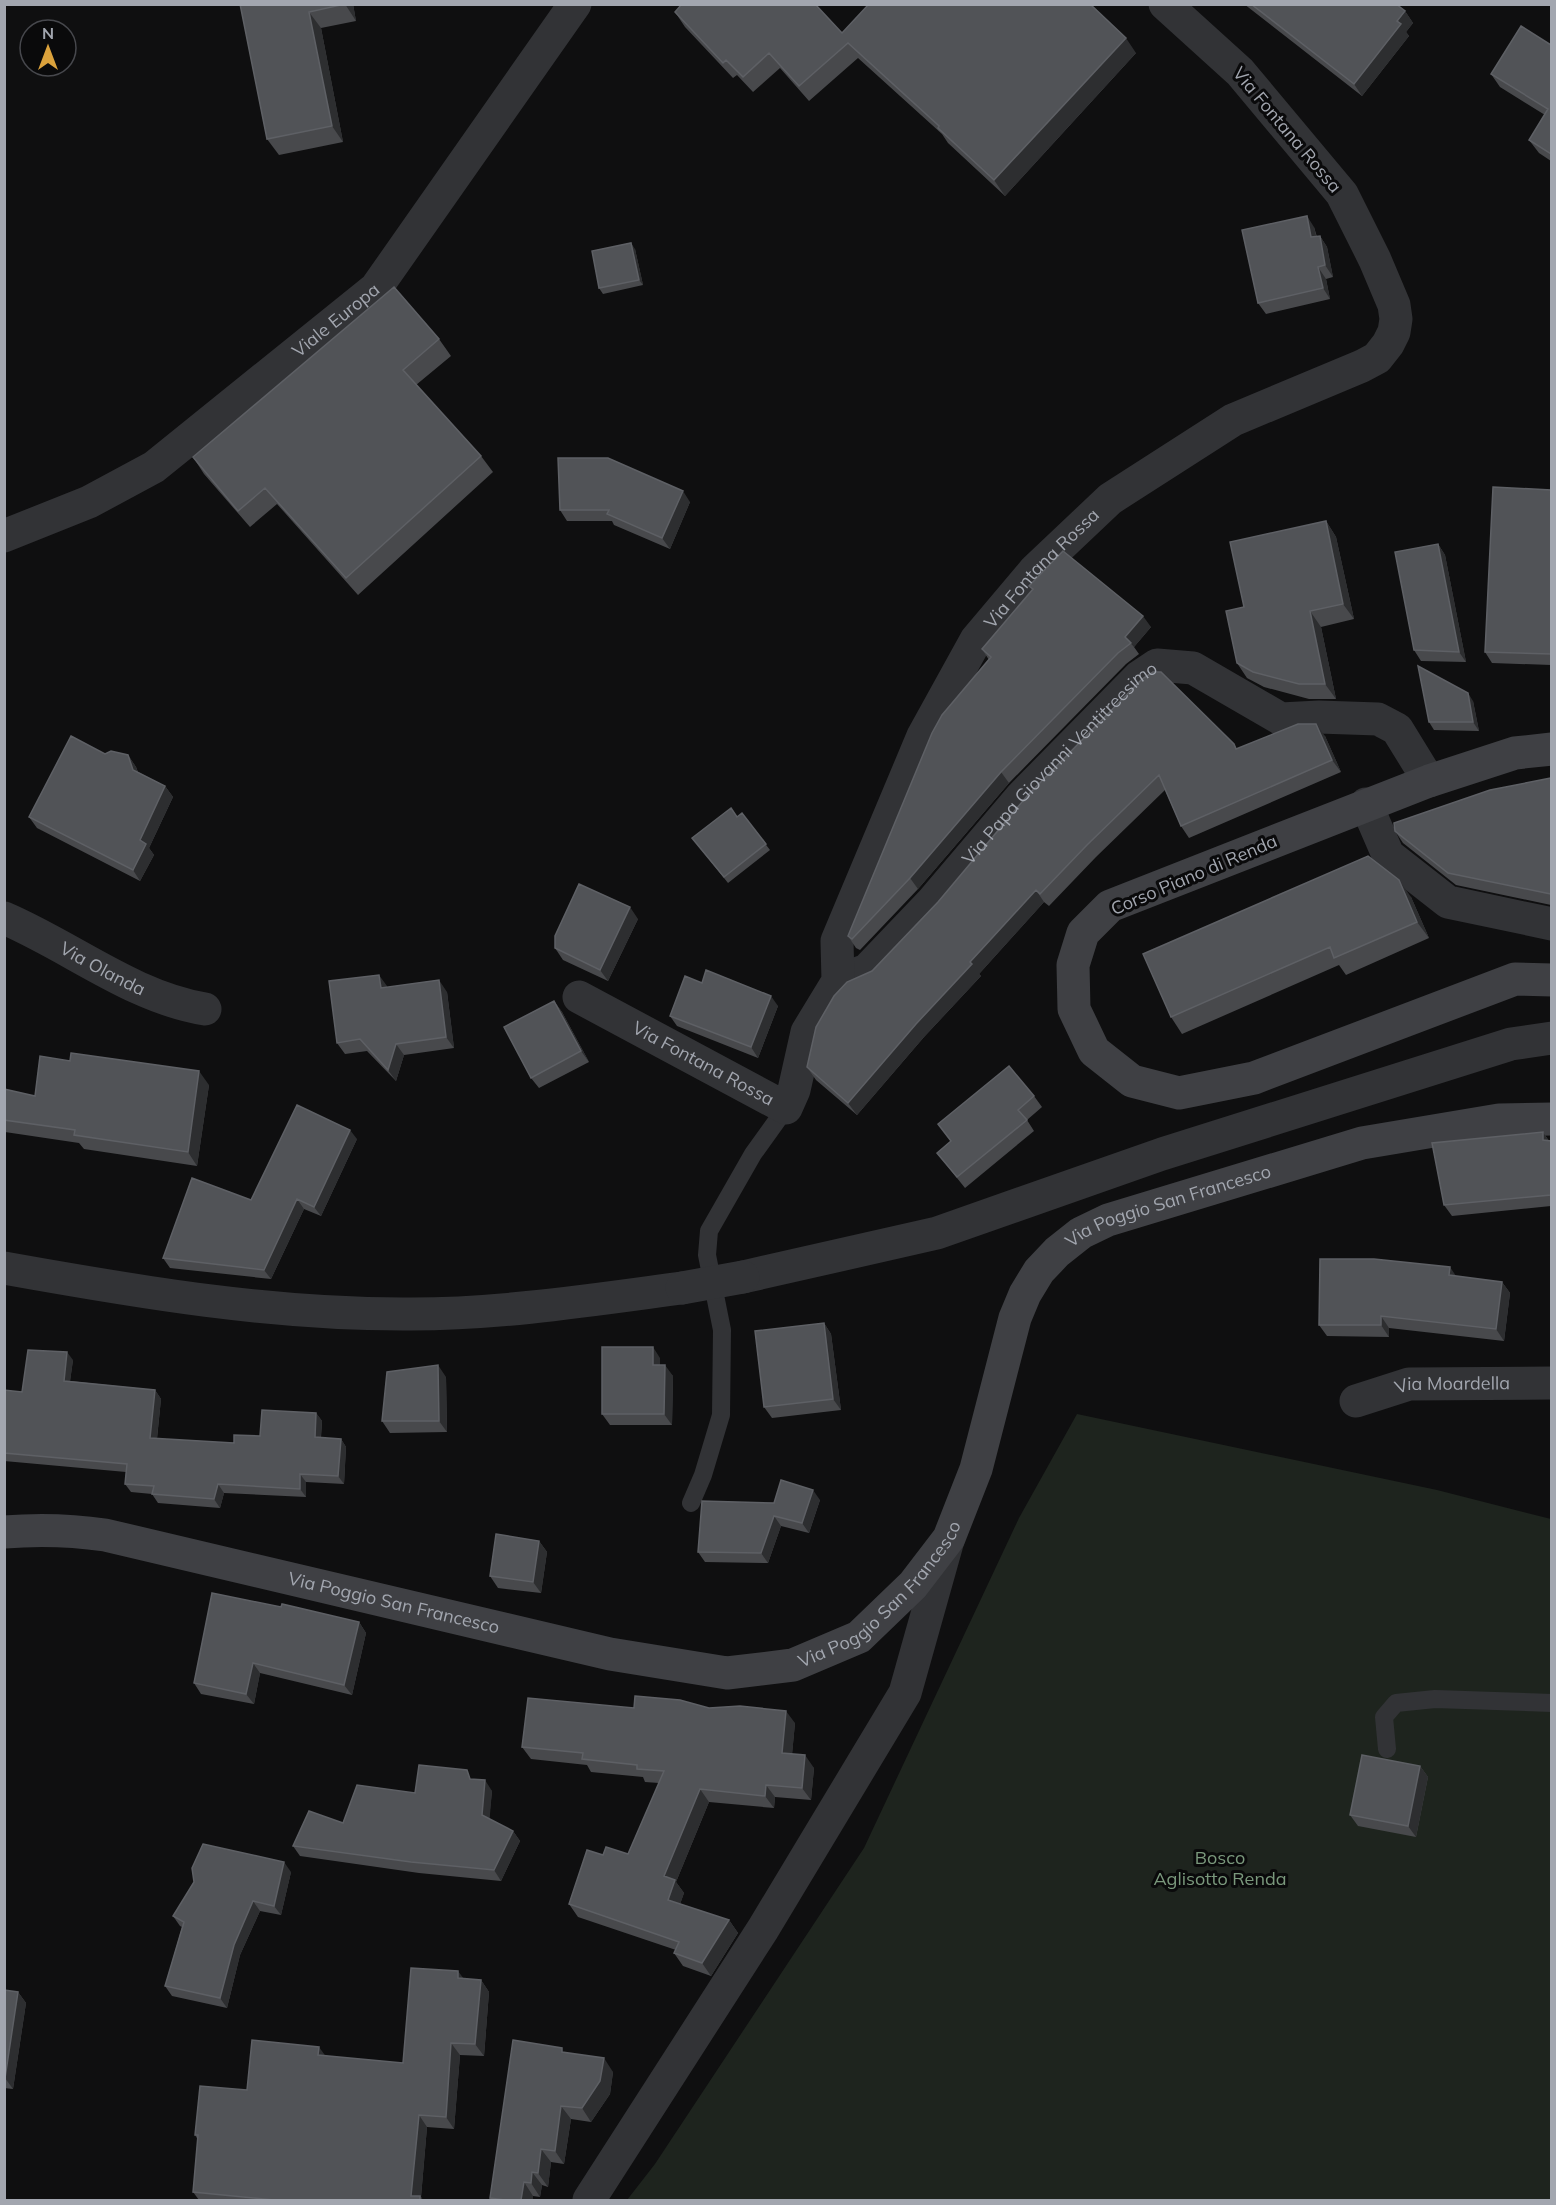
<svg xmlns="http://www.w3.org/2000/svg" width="1556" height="2205" viewBox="0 0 1556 2205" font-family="Mulish,sans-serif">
	<rect width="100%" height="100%" fill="#0f0f10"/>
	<path fill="#1e241e" d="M 1077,1414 L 1437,1490 L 1551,1519 L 1551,2200 L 627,2200 L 655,2164 L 864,1848 L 1019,1518 Z"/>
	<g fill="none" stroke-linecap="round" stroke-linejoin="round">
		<path stroke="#323336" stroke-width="18" d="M 691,1503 L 703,1475 L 721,1415 L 722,1330 L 707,1255 L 709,1231 L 753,1154 L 786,1108
			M 1387,1749 L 1384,1717 L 1396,1703 L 1435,1699 L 1552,1703"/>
		<g stroke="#323336" stroke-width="33">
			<path id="s1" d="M 4,536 L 89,502 L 154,467 L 376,288 L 575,4"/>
			<path d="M 1366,804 L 1388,855 L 1448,902 L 1552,924"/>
			<path id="s2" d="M 4,918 C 72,947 132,997 205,1009"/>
			<path id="s3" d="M 838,981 L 867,970 L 932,902 L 1022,796 L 1139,677 L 1157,665 L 1193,668 L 1281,719 L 1319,717 L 1378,719 L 1397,729 L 1429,781"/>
			<path id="s4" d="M 579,997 L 786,1108 L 794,1090 L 807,1032 L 838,981 L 837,941 L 923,736 L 976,640 L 1035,570 L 1110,499 L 1233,420 L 1362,366 L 1377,358 L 1388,344 L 1394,332 L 1396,319 L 1394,305 L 1375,260 L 1342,194 L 1240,72 L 1165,4"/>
			<path d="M 4,1268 C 138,1292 274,1315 411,1314 C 502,1314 592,1300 682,1288"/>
			<path d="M 743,1277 L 937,1233 L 1162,1154 L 1511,1044 L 1552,1038"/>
			<path id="s5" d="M 1356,1401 L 1409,1384 L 1552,1383"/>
			<path d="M 589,2200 L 763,1929 L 905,1693 L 948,1540"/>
		</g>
		<g stroke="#3f4044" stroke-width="33">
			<path d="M 1552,749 L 1515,753 L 1429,781 L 1110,906 L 1083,933 L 1073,965 L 1074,1009 L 1094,1051 L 1132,1081 L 1179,1093 L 1254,1078 L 1515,979 L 1552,980"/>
			<path id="s6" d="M 4,1532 C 39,1529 71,1530 105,1535 L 610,1654 L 727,1673 L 793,1665 L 859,1637 L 913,1585 L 949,1538 L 976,1469 L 1015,1318 L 1025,1294 L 1039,1271 L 1057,1252 L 1081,1233 L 1108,1220 L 1362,1143 L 1499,1120 L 1552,1119"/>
		</g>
		<path stroke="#323336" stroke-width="33" d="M 682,1288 L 743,1277"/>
	</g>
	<path fill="#48494c" d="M 240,4 L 353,4 L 356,21 L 321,28 L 343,142 L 279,155 L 267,139 Z
		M 1244,4 L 1396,4 L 1405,11 L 1413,23 L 1406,32 L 1409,36 L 1362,96 Z
		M 675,12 L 842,33 L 1136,53 L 1005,196 L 948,143 L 942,134 L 858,58 L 809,101 L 780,68 L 753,92 L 737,75 L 733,78 L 685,27 Z
		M 1551,45 L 1551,161 L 1539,153 L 1529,140 L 1545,115 L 1500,87 L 1491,74 Z
		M 1314,227 L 1317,237 L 1320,236 L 1327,247 L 1333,277 L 1326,279 L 1330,299 L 1266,314 L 1258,303 Z
		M 635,249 L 643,285 L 603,294 L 599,288 Z
		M 439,339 L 451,356 L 416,385 L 481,456 L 493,472 L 358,595 L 277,504 L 250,527 L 204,474 L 193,457 Z
		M 1551,490 L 1551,665 L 1492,663 L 1485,652 Z
		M 690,502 L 670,549 L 614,525 L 612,521 L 567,521 L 560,510 Z
		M 1326,521 L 1336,537 L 1354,619 L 1321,627 L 1336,699 L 1309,699 L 1264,687 L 1247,678 L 1237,663 L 1244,607 Z
		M 1438,544 L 1445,555 L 1466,662 L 1421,661 L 1414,650 Z
		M 1029,586 L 1151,627 L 1134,647 L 1139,654 L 1126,664 L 1009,783 L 918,889 L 860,950 L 856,948 L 848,936 L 989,660 L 982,649 L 1032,590 Z
		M 1473,701 L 1479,731 L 1434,730 L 1429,722 Z
		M 1325,736 L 1341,772 L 1189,838 L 1181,826 L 1165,790 L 1096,857 L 1049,906 L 1044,902 L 979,974 L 981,976 L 924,1037 L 857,1115 L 816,1080 L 807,1067 L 872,971 L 938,902 L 1027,796 L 1234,744 L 1237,749 Z
		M 105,754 L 128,755 L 136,767 L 138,772 L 165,786 L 173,797 L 149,848 L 154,855 L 140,881 L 37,828 L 29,817 Z
		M 1551,778 L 1551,905 L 1456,885 L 1403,843 L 1395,831 Z
		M 742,813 L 770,850 L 728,883 L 692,838 L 737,817 Z
		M 1411,897 L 1429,938 L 1346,975 L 1339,965 L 1182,1034 L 1171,1017 Z
		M 638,919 L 608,981 L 563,960 L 555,948 Z
		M 702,983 L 778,1006 L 758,1058 L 677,1026 L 670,1016 Z
		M 387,986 L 387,987 L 447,992 L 454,1048 L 404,1055 L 396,1081 L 367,1051 L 345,1054 L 337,1043 Z
		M 554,1001 L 562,1012 L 589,1062 L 539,1088 L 531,1078 Z
		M 209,1085 L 197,1166 L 84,1149 L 79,1143 L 5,1132 L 4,1133 L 4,1089 L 35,1096 Z
		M 1034,1096 L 1042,1107 L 1027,1120 L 1034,1131 L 965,1188 L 937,1153 L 951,1141 L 938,1124 Z
		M 1543,1132 L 1549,1141 L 1551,1141 L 1551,1206 L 1452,1216 L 1444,1205 Z
		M 357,1139 L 321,1216 L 304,1209 L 271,1279 L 170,1268 L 163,1258 L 251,1200 Z
		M 1456,1276 L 1502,1282 L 1510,1293 L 1504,1341 L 1389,1328 L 1389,1337 L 1327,1336 L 1319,1325 Z
		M 824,1323 L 831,1334 L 841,1410 L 772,1418 L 764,1407 Z
		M 660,1358 L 660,1365 L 673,1376 L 672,1425 L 610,1425 L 602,1414 Z
		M 73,1360 L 70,1381 L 155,1390 L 161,1399 L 157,1439 L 234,1443 L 260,1436 L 316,1413 L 322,1421 L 321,1438 L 341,1439 L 346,1447 L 344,1484 L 306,1482 L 306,1497 L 224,1493 L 220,1508 L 158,1503 L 152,1494 L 131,1492 L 125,1484 L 126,1472 L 4,1461 L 4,1390 L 22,1392 Z
		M 446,1377 L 447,1432 L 390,1433 L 382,1421 Z
		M 820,1500 L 809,1533 L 781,1526 L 768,1563 L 705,1562 L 698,1552 L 774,1503 Z
		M 539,1541 L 547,1552 L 541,1593 L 498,1588 L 490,1576 Z
		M 359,1622 L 366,1633 L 352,1695 L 260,1673 L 254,1704 L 201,1694 L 194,1683 Z
		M 634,1708 L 709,1708 L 795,1723 L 792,1754 L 814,1768 L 811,1800 L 775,1797 L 774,1808 L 709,1802 L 676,1882 L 684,1893 L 680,1904 L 729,1920 L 738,1933 L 711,1976 L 683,1966 L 674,1953 L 676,1950 L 578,1917 L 569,1904 L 603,1855 L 628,1854 L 659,1783 L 645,1782 L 643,1777 L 591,1772 L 587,1765 L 531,1759 L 522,1747 Z
		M 1420,1766 L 1428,1777 L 1416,1837 L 1358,1826 L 1350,1815 Z
		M 474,1779 L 492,1791 L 489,1819 L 513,1831 L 520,1841 L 501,1881 L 419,1873 L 300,1856 L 293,1846 L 343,1823 L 415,1793 Z
		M 291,1872 L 281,1915 L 260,1911 L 240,1955 L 227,2008 L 172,1996 L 165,1986 L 182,1927 L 180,1926 L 173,1916 Z
		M 464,1979 L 481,1980 L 489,1992 L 484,2056 L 460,2055 L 454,2129 L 427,2127 L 421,2197 L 423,2200 L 199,2200 L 193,2192 L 198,2140 L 195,2135 L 247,2090 L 326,2056 L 403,2063 Z
		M 4,1990 L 18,1992 L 26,2003 L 13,2089 L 4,2088 Z
		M 566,2053 L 613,2072 L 610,2094 L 591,2122 L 571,2119 L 564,2164 L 551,2162 L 548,2187 L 542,2185 L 540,2197 L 533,2196 L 533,2200 L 491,2200 L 490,2198 Z"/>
	<path fill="#2d2e30" d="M 345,4 L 353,4 L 356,21 Z
		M 1405,11 L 1413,23 L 1406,32 L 1409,36 L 1362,96 L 1354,84 Z
		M 309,12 L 321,28 L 343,142 L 332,126 Z
		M 1126,38 L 1136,53 L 1005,196 L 994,180 Z
		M 1307,216 L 1314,227 L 1319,248 L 1311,237 Z
		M 1320,236 L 1327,247 L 1333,277 L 1325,265 Z
		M 631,243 L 635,249 L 643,285 L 639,280 Z
		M 1318,267 L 1326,279 L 1330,299 L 1323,288 Z
		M 683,491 L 690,502 L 670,549 L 662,538 Z
		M 1326,521 L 1336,537 L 1354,619 L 1343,604 Z
		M 1438,544 L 1445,555 L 1466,662 L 1459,652 Z
		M 1310,611 L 1321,627 L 1336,699 L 1325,684 Z
		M 1143,616 L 1151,627 L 1134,647 L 1125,637 Z
		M 1468,693 L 1473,701 L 1479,731 L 1473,722 Z
		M 1316,724 L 1325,736 L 1341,772 L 1332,760 Z
		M 128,755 L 136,767 L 141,781 L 133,770 Z
		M 1001,772 L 1009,783 L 918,889 L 910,878 Z
		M 165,786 L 173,797 L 149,848 L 154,855 L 140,881 L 133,870 L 140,840 Z
		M 1399,880 L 1411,897 L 1429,938 L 1417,922 Z
		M 1036,890 L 1044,902 L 979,974 L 981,976 L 924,1037 L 857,1115 L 848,1103 L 970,962 Z
		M 630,907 L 638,919 L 608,981 L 600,970 Z
		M 379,975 L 387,986 L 389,1000 L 381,988 Z
		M 439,980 L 447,992 L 454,1048 L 446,1037 Z
		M 771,996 L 778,1006 L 758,1058 L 751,1047 Z
		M 554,1001 L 562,1012 L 589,1062 L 581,1051 Z
		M 396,1044 L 404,1055 L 396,1081 L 388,1070 Z
		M 199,1071 L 209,1085 L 197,1166 L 188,1152 Z
		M 350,1130 L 357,1139 L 321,1216 L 314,1207 Z
		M 1543,1132 L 1550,1143 L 1543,1140 Z
		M 297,1199 L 304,1209 L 271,1279 L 264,1270 Z
		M 1450,1267 L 1458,1279 L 1449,1275 Z
		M 1502,1282 L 1510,1293 L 1504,1341 L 1496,1329 Z
		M 1381,1316 L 1389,1328 L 1389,1337 L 1381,1325 Z
		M 824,1323 L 831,1334 L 841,1410 L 833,1399 Z
		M 653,1347 L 660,1358 L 660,1376 L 653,1365 Z
		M 67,1352 L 73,1360 L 69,1389 L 64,1381 Z
		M 438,1365 L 446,1377 L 447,1432 L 439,1421 Z
		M 665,1365 L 673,1376 L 672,1425 L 664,1414 Z
		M 155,1390 L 161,1399 L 156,1447 L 150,1438 Z
		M 316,1413 L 322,1421 L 320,1446 L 315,1437 Z
		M 341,1439 L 346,1447 L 344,1484 L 338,1476 Z
		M 300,1474 L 306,1482 L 306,1497 L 300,1489 Z
		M 218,1484 L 224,1493 L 220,1508 L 214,1499 Z
		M 813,1490 L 820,1500 L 809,1533 L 802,1523 Z
		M 774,1516 L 781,1526 L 768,1563 L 761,1553 Z
		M 539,1541 L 547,1552 L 541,1593 L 533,1582 Z
		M 359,1622 L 366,1633 L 352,1695 L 344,1685 Z
		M 253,1663 L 260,1673 L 254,1704 L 246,1694 Z
		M 786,1711 L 795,1723 L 791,1766 L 782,1753 Z
		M 805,1755 L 814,1768 L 811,1800 L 802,1788 Z
		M 1420,1766 L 1428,1777 L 1416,1837 L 1408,1826 Z
		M 485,1780 L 492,1791 L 489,1826 L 482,1815 Z
		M 766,1785 L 775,1797 L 774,1808 L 765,1796 Z
		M 700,1789 L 709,1802 L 676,1882 L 684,1893 L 677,1913 L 668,1900 L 664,1876 Z
		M 513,1831 L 520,1841 L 501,1881 L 494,1870 Z
		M 284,1862 L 291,1872 L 281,1915 L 274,1906 Z
		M 253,1901 L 260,1911 L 240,1955 L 227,2008 L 220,1998 L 234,1945 Z
		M 729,1920 L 738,1933 L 711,1976 L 702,1963 Z
		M 458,1971 L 467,1983 L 458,1978 Z
		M 481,1980 L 489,1992 L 484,2056 L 475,2044 Z
		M 18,1992 L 26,2003 L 13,2089 L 5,2078 Z
		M 451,2043 L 460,2055 L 454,2129 L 446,2117 Z
		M 319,2047 L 327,2058 L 318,2055 Z
		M 604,2058 L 613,2072 L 610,2094 L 591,2122 L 582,2108 Z
		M 561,2106 L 571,2119 L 564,2164 L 555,2151 Z
		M 419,2115 L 427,2127 L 421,2197 L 423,2200 L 415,2200 L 411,2196 Z
		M 541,2149 L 551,2162 L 548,2187 L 538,2173 Z
		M 532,2172 L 542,2185 L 540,2197 L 531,2183 Z
		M 524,2182 L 533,2196 L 533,2200 L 521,2200 Z"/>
	<path fill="#515357" stroke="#5e6065" stroke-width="1.5" d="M 240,4 L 345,4 L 309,12 L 332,126 L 267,139 Z
		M 682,4 L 815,4 L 842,33 L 869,4 L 1090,4 L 1126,38 L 994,180 L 938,128 L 939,126 L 848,43 L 799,86 L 769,53 L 743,77 L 726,60 L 723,63 L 675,12 Z
		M 1251,4 L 1396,4 L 1405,11 L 1397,21 L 1401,24 L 1354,84 Z
		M 1521,26 L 1551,45 L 1551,154 L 1529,140 L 1548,109 L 1491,74 Z
		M 1307,216 L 1311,237 L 1320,236 L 1325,265 L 1318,267 L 1323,288 L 1258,303 L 1242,230 Z
		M 631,243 L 639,280 L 599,288 L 592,251 Z
		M 394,287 L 439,339 L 403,370 L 481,456 L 346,578 L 265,488 L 238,511 L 193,457 Z
		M 558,458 L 608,458 L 683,491 L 662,538 L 607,514 L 609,510 L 560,510 Z
		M 1493,487 L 1551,490 L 1551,654 L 1485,652 Z
		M 1326,521 L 1343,604 L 1310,611 L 1325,684 L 1299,684 L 1253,672 L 1237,663 L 1226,611 L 1244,607 L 1230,542 Z
		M 1438,544 L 1459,652 L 1414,650 L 1395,552 Z
		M 1063,551 L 1143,616 L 1125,637 L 1131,643 L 1118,653 L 1001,772 L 910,878 L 852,939 L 848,936 L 932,733 L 942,715 L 991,657 L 982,649 L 1033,589 L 1029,586 Z
		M 1418,666 L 1468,693 L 1473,722 L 1429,722 Z
		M 1153,672 L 1161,672 L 1234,744 L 1236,749 L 1298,724 L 1316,724 L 1332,760 L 1181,826 L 1159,775 L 1087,845 L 1040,894 L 1036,890 L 970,962 L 972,964 L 916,1024 L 848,1103 L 807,1067 L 816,1027 L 834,996 L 847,982 L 872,971 L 938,902 L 1027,796 L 1142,679 Z
		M 71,736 L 105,754 L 111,751 L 128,755 L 133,770 L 165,786 L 140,840 L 146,844 L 133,870 L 29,817 Z
		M 1551,778 L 1551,894 L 1448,873 L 1395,831 L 1394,823 L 1490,790 Z
		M 731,808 L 737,817 L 742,813 L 766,844 L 724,877 L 692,838 Z
		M 1368,856 L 1399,880 L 1417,922 L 1334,958 L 1330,947 L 1171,1017 L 1143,954 Z
		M 579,884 L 630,907 L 600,970 L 555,948 L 555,936 Z
		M 706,970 L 771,996 L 751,1047 L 670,1016 L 685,976 L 702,983 Z
		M 379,975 L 381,988 L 439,980 L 446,1037 L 396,1044 L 388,1070 L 360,1039 L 337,1043 L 329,981 Z
		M 554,1001 L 581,1051 L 531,1078 L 504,1027 Z
		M 71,1053 L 199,1071 L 188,1152 L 74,1135 L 75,1130 L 4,1120 L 4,1089 L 35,1096 L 40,1056 L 70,1061 Z
		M 1009,1066 L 1034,1096 L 1018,1110 L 1027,1120 L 957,1177 L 937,1153 L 951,1141 L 938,1124 Z
		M 297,1105 L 350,1130 L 314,1207 L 297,1199 L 264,1270 L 163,1258 L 192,1178 L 251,1200 Z
		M 1543,1132 L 1543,1140 L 1551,1141 L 1551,1195 L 1444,1205 L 1432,1143 Z
		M 1320,1259 L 1374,1259 L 1450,1267 L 1449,1275 L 1502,1282 L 1496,1329 L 1381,1316 L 1381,1325 L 1319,1325 Z
		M 824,1323 L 833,1399 L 764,1407 L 755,1331 Z
		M 602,1347 L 653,1347 L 653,1365 L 665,1365 L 664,1414 L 602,1414 Z
		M 28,1350 L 67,1352 L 64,1381 L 155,1390 L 150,1438 L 234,1443 L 234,1435 L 260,1436 L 262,1410 L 316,1413 L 315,1437 L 341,1439 L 338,1476 L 300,1474 L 300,1489 L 218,1484 L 214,1499 L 152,1494 L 154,1486 L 125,1484 L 127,1464 L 4,1453 L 4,1390 L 22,1392 Z
		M 438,1365 L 439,1421 L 382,1421 L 387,1372 Z
		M 781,1480 L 813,1490 L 802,1523 L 774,1516 L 761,1553 L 698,1552 L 702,1501 L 774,1503 Z
		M 496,1534 L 539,1541 L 533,1582 L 490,1576 Z
		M 212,1593 L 281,1607 L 282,1604 L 359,1622 L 344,1685 L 253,1663 L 246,1694 L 194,1683 Z
		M 635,1696 L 680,1700 L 709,1708 L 740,1706 L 786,1711 L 782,1753 L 805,1755 L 802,1788 L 766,1785 L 765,1796 L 700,1789 L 664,1876 L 675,1880 L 668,1900 L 729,1920 L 702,1963 L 674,1953 L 679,1942 L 569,1904 L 587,1850 L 603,1855 L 606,1847 L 628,1854 L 664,1771 L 637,1769 L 637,1765 L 582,1759 L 583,1753 L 522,1747 L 528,1698 L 634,1708 Z
		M 1362,1755 L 1420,1766 L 1408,1826 L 1350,1815 Z
		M 419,1765 L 467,1770 L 470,1779 L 485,1780 L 482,1815 L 513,1831 L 494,1870 L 411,1862 L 293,1846 L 309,1811 L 343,1823 L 357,1785 L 415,1793 Z
		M 203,1844 L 284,1862 L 274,1906 L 253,1901 L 234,1945 L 220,1998 L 165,1986 L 184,1922 L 173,1916 L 194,1882 L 192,1868 Z
		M 411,1968 L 458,1971 L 458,1978 L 481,1980 L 475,2044 L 451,2043 L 446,2117 L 419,2115 L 411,2196 L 420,2196 L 420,2200 L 274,2200 L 193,2192 L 198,2135 L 195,2135 L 200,2086 L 247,2090 L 252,2040 L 319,2047 L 318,2055 L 403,2063 Z
		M 4,1990 L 18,1992 L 5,2078 L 4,2078 Z
		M 513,2040 L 562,2048 L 562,2052 L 604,2058 L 600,2081 L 582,2108 L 561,2106 L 555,2151 L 541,2149 L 538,2173 L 532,2172 L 531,2183 L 524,2182 L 521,2200 L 505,2200 L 490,2198 Z"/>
	<g text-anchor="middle" stroke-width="6" stroke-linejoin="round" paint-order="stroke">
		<g font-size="18" fill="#a2a6af" stroke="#0a0a0b">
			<text transform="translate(1287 130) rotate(50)" y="6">Via Fontana Rossa</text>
			<text dy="6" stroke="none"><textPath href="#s1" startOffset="399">Viale Europa</textPath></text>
			<text dy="6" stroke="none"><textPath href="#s4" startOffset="843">Via Fontana Rossa</textPath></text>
			<text dy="6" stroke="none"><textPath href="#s3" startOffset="314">Via Papa Giovanni Ventitreesimo</textPath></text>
			<text transform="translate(1194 875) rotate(-23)" y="6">Corso Piano di Renda</text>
			<text dy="6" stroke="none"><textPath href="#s2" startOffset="111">Via Olanda</textPath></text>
			<text dy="6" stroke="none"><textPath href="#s4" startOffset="141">Via Fontana Rossa</textPath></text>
			<text dy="6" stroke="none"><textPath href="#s6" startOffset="1442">Via Poggio San Francesco</textPath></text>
			<text dy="6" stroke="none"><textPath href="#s5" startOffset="99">Via Moardella</textPath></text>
			<text dy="6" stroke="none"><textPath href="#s6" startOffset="920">Via Poggio San Francesco</textPath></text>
			<text dy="6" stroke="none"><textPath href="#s6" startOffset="398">Via Poggio San Francesco</textPath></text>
		</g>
		<g font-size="18" fill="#7a987c" stroke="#0a0a0b">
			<text x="1220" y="1864">Bosco<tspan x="1220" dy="21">Aglisotto Renda</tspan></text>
		</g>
	</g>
	<rect width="1556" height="2205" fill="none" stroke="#a2a6af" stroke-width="12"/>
	<g transform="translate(48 48)"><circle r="28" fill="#0a0a0b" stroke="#47484d" stroke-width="1.5"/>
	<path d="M0-4.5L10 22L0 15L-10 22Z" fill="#dba23c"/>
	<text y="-9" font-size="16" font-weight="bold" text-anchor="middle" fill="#a2a6af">N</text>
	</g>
</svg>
